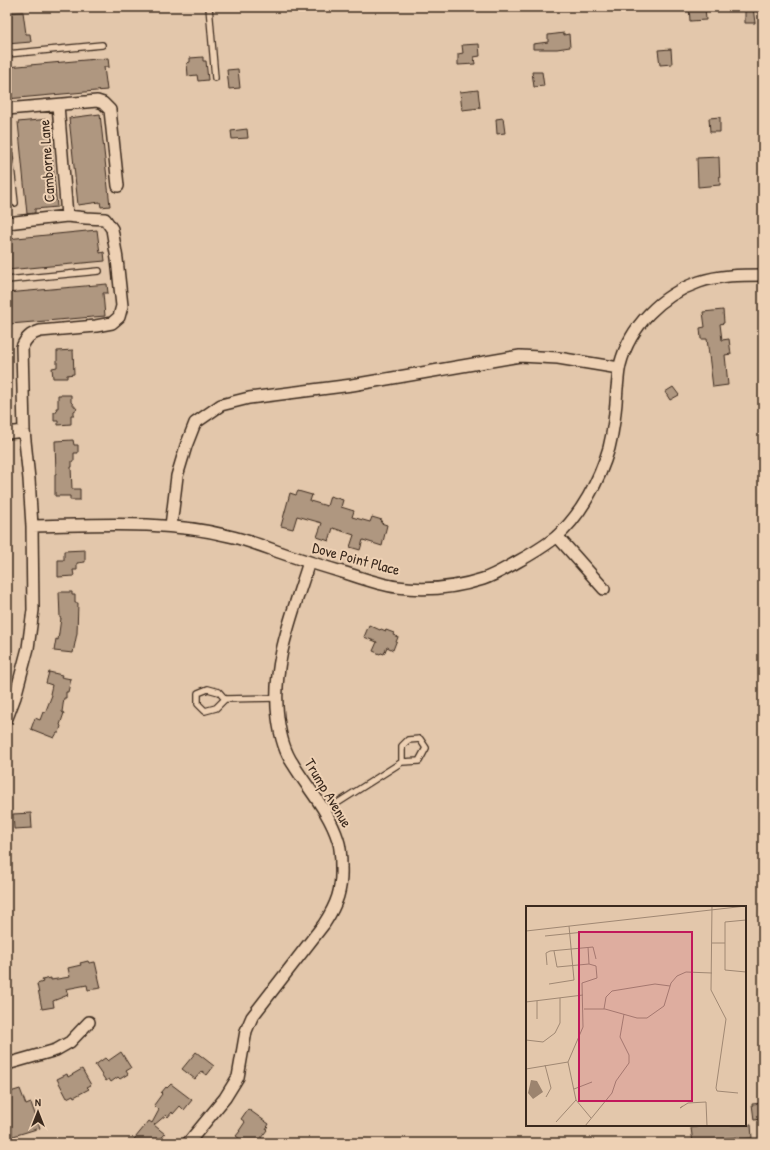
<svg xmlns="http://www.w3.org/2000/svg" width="770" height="1150" viewBox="0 0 770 1150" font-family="'Patrick Hand',sans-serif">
	<rect width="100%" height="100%" fill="#e3c7ab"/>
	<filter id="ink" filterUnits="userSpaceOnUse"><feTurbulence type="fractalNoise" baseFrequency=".025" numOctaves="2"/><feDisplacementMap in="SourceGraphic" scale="8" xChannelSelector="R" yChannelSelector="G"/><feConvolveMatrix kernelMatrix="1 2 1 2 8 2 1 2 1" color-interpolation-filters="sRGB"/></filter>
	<g filter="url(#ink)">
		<path fill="#af9780" stroke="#3b2a1e" d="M 689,7 L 705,7 L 706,20 L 690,21 Z
			M 745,7 L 753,7 L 755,23 L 745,23 Z
			M 23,12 L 26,34 L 30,34 L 31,42 L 7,44 L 7,13 Z
			M 564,33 L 564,35 L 569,34 L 570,47 L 557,49 L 533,49 L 533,44 L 548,42 L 548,35 Z
			M 479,44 L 480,56 L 474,57 L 475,64 L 458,65 L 458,54 L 463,53 L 462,45 Z
			M 671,49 L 672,64 L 660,65 L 658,50 Z
			M 203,57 L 203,61 L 206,61 L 208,80 L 198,81 L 197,75 L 188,76 L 187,63 L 190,62 L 190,58 Z
			M 108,58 L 109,67 L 104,67 L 107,90 L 7,99 L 7,67 Z
			M 238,69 L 240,88 L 229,89 L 227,70 Z
			M 532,72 L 542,72 L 544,86 L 534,87 Z
			M 478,90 L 480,108 L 462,110 L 460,92 Z
			M 100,114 L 110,206 L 101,207 L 100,202 L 78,205 L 69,118 Z
			M 720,117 L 720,132 L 710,132 L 709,118 Z
			M 503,118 L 505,133 L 497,134 L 496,119 Z
			M 49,119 L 57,207 L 35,209 L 35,213 L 27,214 L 18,122 Z
			M 247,129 L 248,138 L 232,139 L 231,131 Z
			M 719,157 L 720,185 L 698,187 L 697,158 Z
			M 97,230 L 100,253 L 104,252 L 105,261 L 7,270 L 7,239 Z
			M 107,284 L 108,293 L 103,293 L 105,316 L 10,324 L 7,293 Z
			M 723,310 L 724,323 L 720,324 L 722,340 L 729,339 L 731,354 L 725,355 L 728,385 L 713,387 L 707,339 L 701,339 L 700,328 L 705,327 L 703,312 Z
			M 73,350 L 74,374 L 67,375 L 67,378 L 53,378 L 52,368 L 57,367 L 57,351 Z
			M 673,387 L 679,395 L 670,400 L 665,392 Z
			M 58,395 L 71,395 L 71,402 L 77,409 L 74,411 L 74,415 L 71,415 L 71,424 L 58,425 L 58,421 L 54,421 L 54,412 L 57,412 L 56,408 L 58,408 Z
			M 73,440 L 74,445 L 78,445 L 78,453 L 74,453 L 74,461 L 72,461 L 72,467 L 71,467 L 72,489 L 80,489 L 80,500 L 70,500 L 70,496 L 55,496 L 55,474 L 56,474 L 55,441 Z
			M 298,491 L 312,495 L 310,501 L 327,506 L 330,496 L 343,500 L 341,507 L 354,511 L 352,517 L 370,522 L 372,517 L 382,520 L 381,523 L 387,525 L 382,546 L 363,540 L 360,550 L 350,547 L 354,535 L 333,528 L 329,541 L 317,537 L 322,523 L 297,516 L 293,529 L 281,526 L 290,493 L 296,495 Z
			M 85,550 L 85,562 L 77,563 L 77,570 L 73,570 L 74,576 L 58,577 L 58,560 L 64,560 L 64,551 Z
			M 59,592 L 72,592 L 72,595 L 75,595 L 75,603 L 78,603 L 77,633 L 73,653 L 54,651 L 56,639 L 58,640 L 61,618 L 60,618 Z
			M 369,625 L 380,630 L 381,629 L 386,631 L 386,630 L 394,633 L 393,635 L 398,637 L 393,650 L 387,647 L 384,654 L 381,653 L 380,654 L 373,651 L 377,642 L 364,637 Z
			M 49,672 L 62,675 L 61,677 L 71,679 L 68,692 L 66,692 L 66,698 L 64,698 L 62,712 L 64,713 L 60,725 L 61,726 L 59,733 L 57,733 L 54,738 L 31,729 L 35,718 L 40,720 L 43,712 L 45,713 L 52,695 L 50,694 L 52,685 L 46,683 Z
			M 31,813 L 32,828 L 14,829 L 13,814 Z
			M 88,961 L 89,963 L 95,962 L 101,988 L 88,990 L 87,985 L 66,989 L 68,995 L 53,1001 L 54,1007 L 42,1009 L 37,984 L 43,982 L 42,980 L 51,978 L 51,980 L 70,977 L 68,968 L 81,965 L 80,963 Z
			M 121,1052 L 131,1068 L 126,1071 L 128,1074 L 120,1079 L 118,1077 L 111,1082 L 109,1079 L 106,1081 L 95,1065 L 105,1058 L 108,1061 Z
			M 196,1052 L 214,1066 L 207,1075 L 202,1071 L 195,1079 L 182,1069 Z
			M 82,1069 L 91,1085 L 87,1087 L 89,1089 L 74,1097 L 73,1095 L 67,1098 L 57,1079 L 67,1074 L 68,1077 Z
			M 171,1084 L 192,1100 L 184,1110 L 180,1106 L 173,1114 L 172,1112 L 168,1117 L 166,1115 L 154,1125 L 165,1134 L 157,1143 L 131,1143 L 149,1121 L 152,1123 L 159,1110 L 154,1105 L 162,1094 L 161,1093 L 166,1087 L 167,1088 Z
			M 20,1089 L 26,1105 L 31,1103 L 40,1128 L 10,1137 L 9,1135 L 7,1136 L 7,1093 Z
			M 763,1103 L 763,1119 L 754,1120 L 752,1104 Z
			M 248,1109 L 269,1124 L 266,1129 L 267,1130 L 257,1143 L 245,1143 L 236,1136 L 240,1131 L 239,1131 L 245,1122 L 241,1119 Z
			M 697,1125 L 751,1125 L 752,1138 L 740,1139 L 739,1137 L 718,1139 L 719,1143 L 707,1143 L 707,1142 L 693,1143 L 691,1128 L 697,1127 Z"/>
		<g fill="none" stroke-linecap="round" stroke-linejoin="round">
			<g stroke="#3b2a1e" stroke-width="8">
				<path id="lane" d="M 209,7 L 215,78
					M 7,54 L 102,45
					M 7,131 L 15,203
					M 7,280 L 99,271
					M 225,699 L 216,708 L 205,711 L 198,704 L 198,693 L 208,689 L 219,692 L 225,699 L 277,698
					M 325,811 L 402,762 L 419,761 L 426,748 L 420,739 L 408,740 L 402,746 L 402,762"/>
			</g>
			<g stroke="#3b2a1e" stroke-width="14">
				<path id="street" d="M 58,105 L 67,216
					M 7,109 L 97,101 L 103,103 L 110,110 L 118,186
					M 7,223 L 67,216 L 86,218 L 105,219 L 112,229 L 117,259 L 122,306 L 119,317 L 112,323 L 96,326 L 40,331 C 30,334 26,338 22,347 L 24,431 L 29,479 L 32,526 L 33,610 L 28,648 L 15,697 L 7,718
					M 7,433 L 24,431
					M 32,526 C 98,525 165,520 229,536 C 247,540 265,547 282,553 C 305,561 329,568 352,575 C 367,580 382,585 397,587 C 426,591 455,588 483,579 C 495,575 506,568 517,562 C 530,555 543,547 555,538 C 581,516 600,479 609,448 C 614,428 616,408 617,388 C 618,381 618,373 620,365 C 630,326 661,295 699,282 C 719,275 742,275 763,275
					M 171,526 L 177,476 L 186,446 L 195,423 L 221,405 L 249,398 L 352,385 L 520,356 L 558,358 L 619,368
					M 557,536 L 604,589
					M 7,1064 L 56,1050 L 70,1042 L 89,1022
					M 188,1143 L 225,1098 L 238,1077 L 246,1031 L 252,1017 L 324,924 C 337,904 342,890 341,867 C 341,858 341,848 338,840 C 329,811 308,789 293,764 C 284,751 280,734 278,718 C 271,664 293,613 309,562"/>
			</g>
			<use href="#lane" stroke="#eed1b4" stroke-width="5.5"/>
			<use href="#street" stroke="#eed1b4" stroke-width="11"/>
		</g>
	</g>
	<g text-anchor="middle" stroke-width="4" stroke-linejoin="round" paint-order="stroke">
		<g font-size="15" fill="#3b2a1e" stroke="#eed1b4">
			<text transform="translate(47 161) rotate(-94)" y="5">Camborne Lane</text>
			<text transform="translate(356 559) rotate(15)" y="5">Dove Point Place</text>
			<text transform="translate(328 793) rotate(59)" y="5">Trump Avenue</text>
		</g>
	</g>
	<g transform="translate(526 906)">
		<rect width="220" height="220" fill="#e3c7ab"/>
		<path d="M 5,174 L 11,175 L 17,186 L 7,193 L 2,187 Z" fill="#9c846f"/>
		<path fill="none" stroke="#a08873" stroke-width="1" d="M 186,0 L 185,84 L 200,113 L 190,182 L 191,185 L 212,187M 0,25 L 220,0M 19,30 L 58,26M 186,37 L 199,37 L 199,64 L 220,66M 199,37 L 199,16 L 220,14M 62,41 L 63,58M 28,45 L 31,61 L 63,58 L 70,60 L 71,72 L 56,77 L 57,121 L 42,156 L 50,194 L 65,212M 21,59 L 20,47 L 24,45 L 67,41 L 70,53M 23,78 L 48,74 L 43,20M 11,95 L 11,113M 0,96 L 57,89M 58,103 L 79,103 L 111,112 L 121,112 L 138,100 L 145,77 L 151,70 L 160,66 L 186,67M 78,103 L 80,91 L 86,85 L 129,78 L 144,80M 0,134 L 17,136 L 29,127 L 34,117 L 34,92M 19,159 L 25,182 L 20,191M 0,163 L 42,156M 48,183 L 66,176M 157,200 L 154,202 L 162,197 L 180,196 L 181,220M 30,216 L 50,194M 59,220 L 86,187 L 90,175 L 103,157 L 103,149 L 94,131 L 98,108"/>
		<path fill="#c2185b" fill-opacity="0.15" stroke="#c2185b" stroke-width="2" d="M 53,26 L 166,26 L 166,195 L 53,195 Z"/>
		<rect width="220" height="220" fill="none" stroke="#3b2a1e" stroke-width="2"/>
	</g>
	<rect width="770" height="1150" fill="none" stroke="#eed1b4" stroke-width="24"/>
	<rect x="12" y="12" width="746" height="1126" fill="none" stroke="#3b2a1e" stroke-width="1.5" filter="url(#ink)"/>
	<g transform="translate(38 1112)" stroke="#eed1b4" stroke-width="3" paint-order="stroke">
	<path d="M0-3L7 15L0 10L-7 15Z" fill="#3b2a1e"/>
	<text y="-6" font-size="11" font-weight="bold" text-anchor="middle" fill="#3b2a1e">N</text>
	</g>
</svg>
